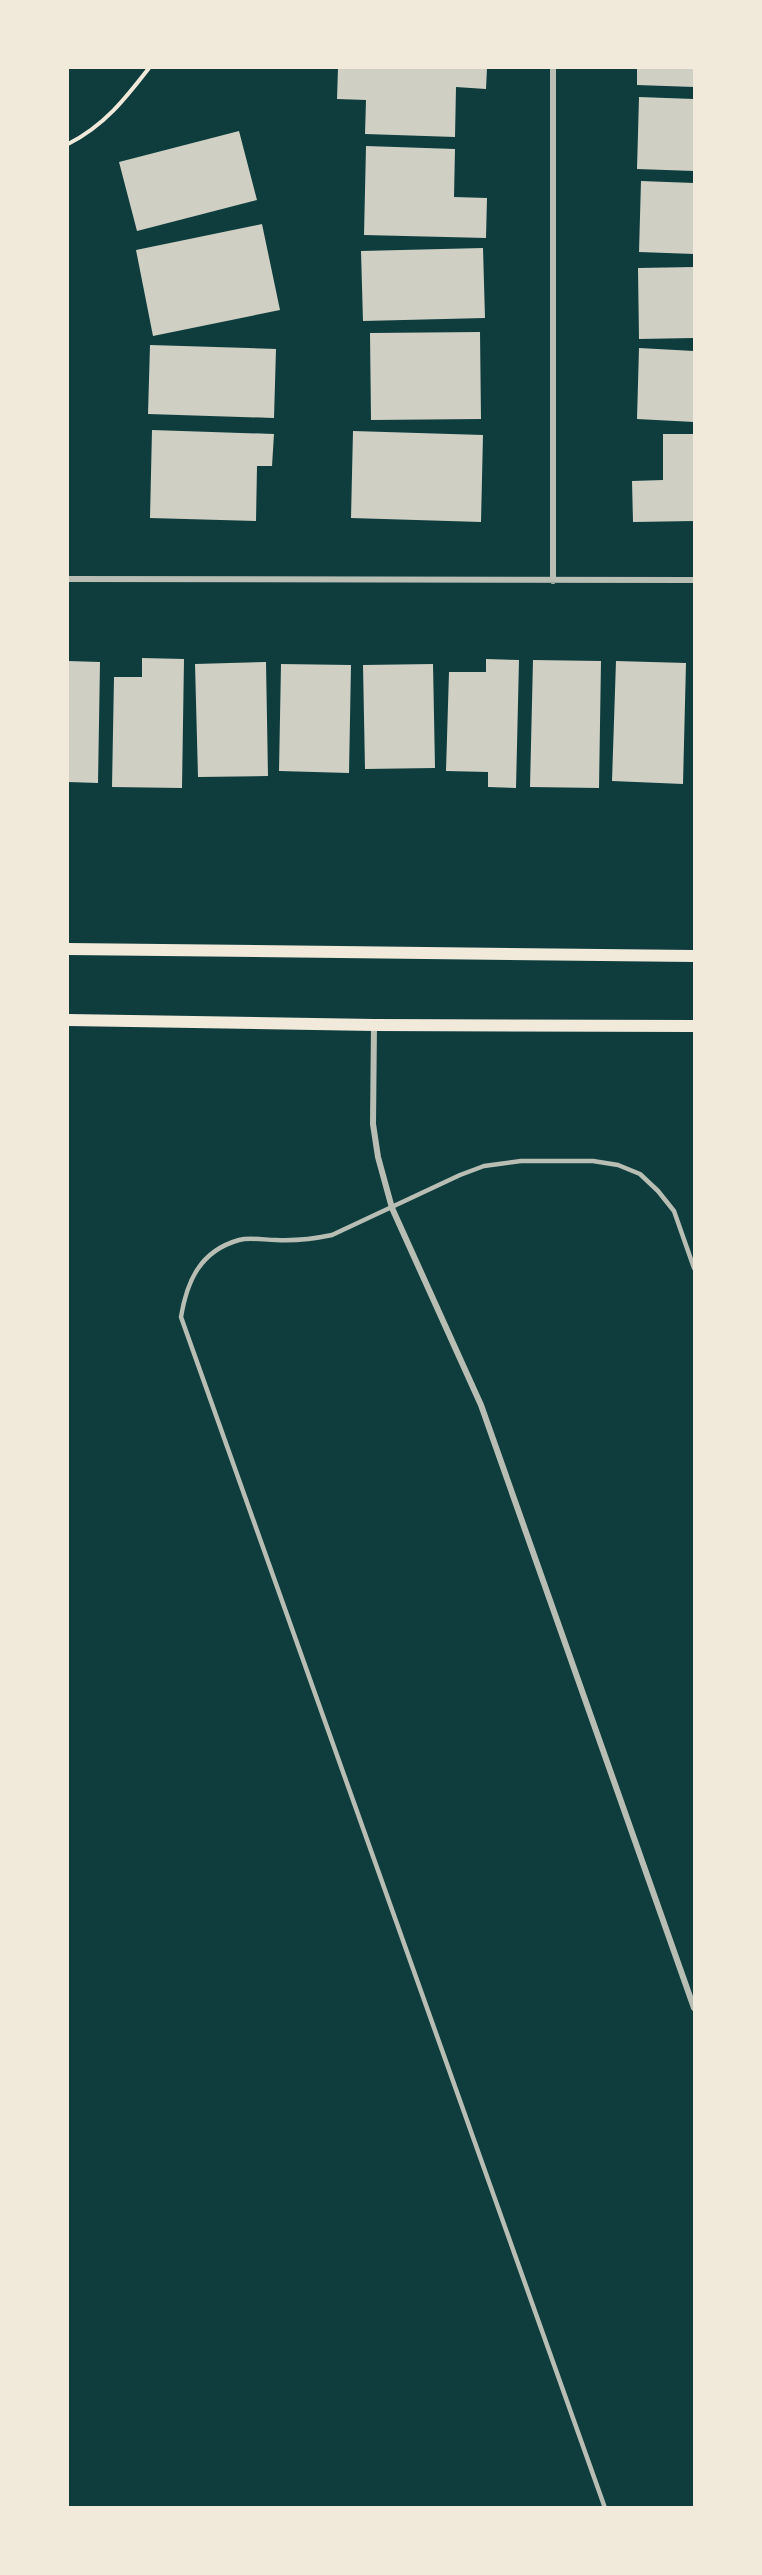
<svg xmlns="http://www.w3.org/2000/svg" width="762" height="2575" viewBox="0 0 762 2575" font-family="'Source Sans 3',sans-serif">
	<rect width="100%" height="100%" fill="#0f3d3e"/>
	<path fill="#cfcfc3" d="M 338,68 L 487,68 L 486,89 L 456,87 L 455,137 L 365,134 L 366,100 L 337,99 Z
		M 637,68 L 694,68 L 694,87 L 637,85 Z
		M 639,97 L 694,99 L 694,171 L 637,169 Z
		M 239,131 L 257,200 L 137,231 L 119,162 Z
		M 366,146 L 455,149 L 454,197 L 487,198 L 486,238 L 364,235 Z
		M 641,181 L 694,183 L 694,254 L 639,252 Z
		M 262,224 L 280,310 L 153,336 L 136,250 Z
		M 483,248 L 485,318 L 363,321 L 361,251 Z
		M 694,267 L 694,338 L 639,339 L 638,268 Z
		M 480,332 L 481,419 L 371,420 L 370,333 Z
		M 150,345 L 276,349 L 274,418 L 148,414 Z
		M 639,348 L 694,351 L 694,422 L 637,419 Z
		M 152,430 L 274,434 L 272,466 L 257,466 L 256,521 L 150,518 Z
		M 353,431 L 483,435 L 481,522 L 351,518 Z
		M 663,434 L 694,434 L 694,521 L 633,522 L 632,481 L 663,480 Z
		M 142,658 L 184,659 L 182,788 L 112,787 L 114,677 L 142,677 Z
		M 486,659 L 519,660 L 516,788 L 488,787 L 488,772 L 446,771 L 449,672 L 486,672 Z
		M 533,660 L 601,661 L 599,788 L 530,787 Z
		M 68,661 L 100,662 L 98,783 L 68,782 Z
		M 616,661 L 686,663 L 683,784 L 612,781 Z
		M 266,662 L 268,776 L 198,777 L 195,664 Z
		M 281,664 L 351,665 L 349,773 L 279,771 Z
		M 433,664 L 435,768 L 365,769 L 363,665 Z"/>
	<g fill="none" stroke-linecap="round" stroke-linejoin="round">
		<path stroke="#f1e9da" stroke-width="4" d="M 68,144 C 104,126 125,99 149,68"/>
		<path stroke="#b8beb3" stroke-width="4.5" d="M 605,2508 L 181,1317 C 187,1281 200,1251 239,1240 C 250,1237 265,1240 276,1240 C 296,1241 313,1239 332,1235 L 460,1175 L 484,1166 L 521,1161 L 593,1161 L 618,1165 L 640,1174 L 658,1191 L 674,1211 L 694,1268"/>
		<path stroke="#b8beb3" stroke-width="6" d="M 553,68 L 553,581
			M 68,579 L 694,580
			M 374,1025 L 373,1124 L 378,1157 L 392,1208 L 481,1405 L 694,2008"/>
		<path stroke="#f1e9da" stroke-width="12" d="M 68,949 L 694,956
			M 68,1020 L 374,1025 L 694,1026"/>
	</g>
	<rect width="762" height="2575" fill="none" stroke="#f1e9da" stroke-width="138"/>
</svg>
